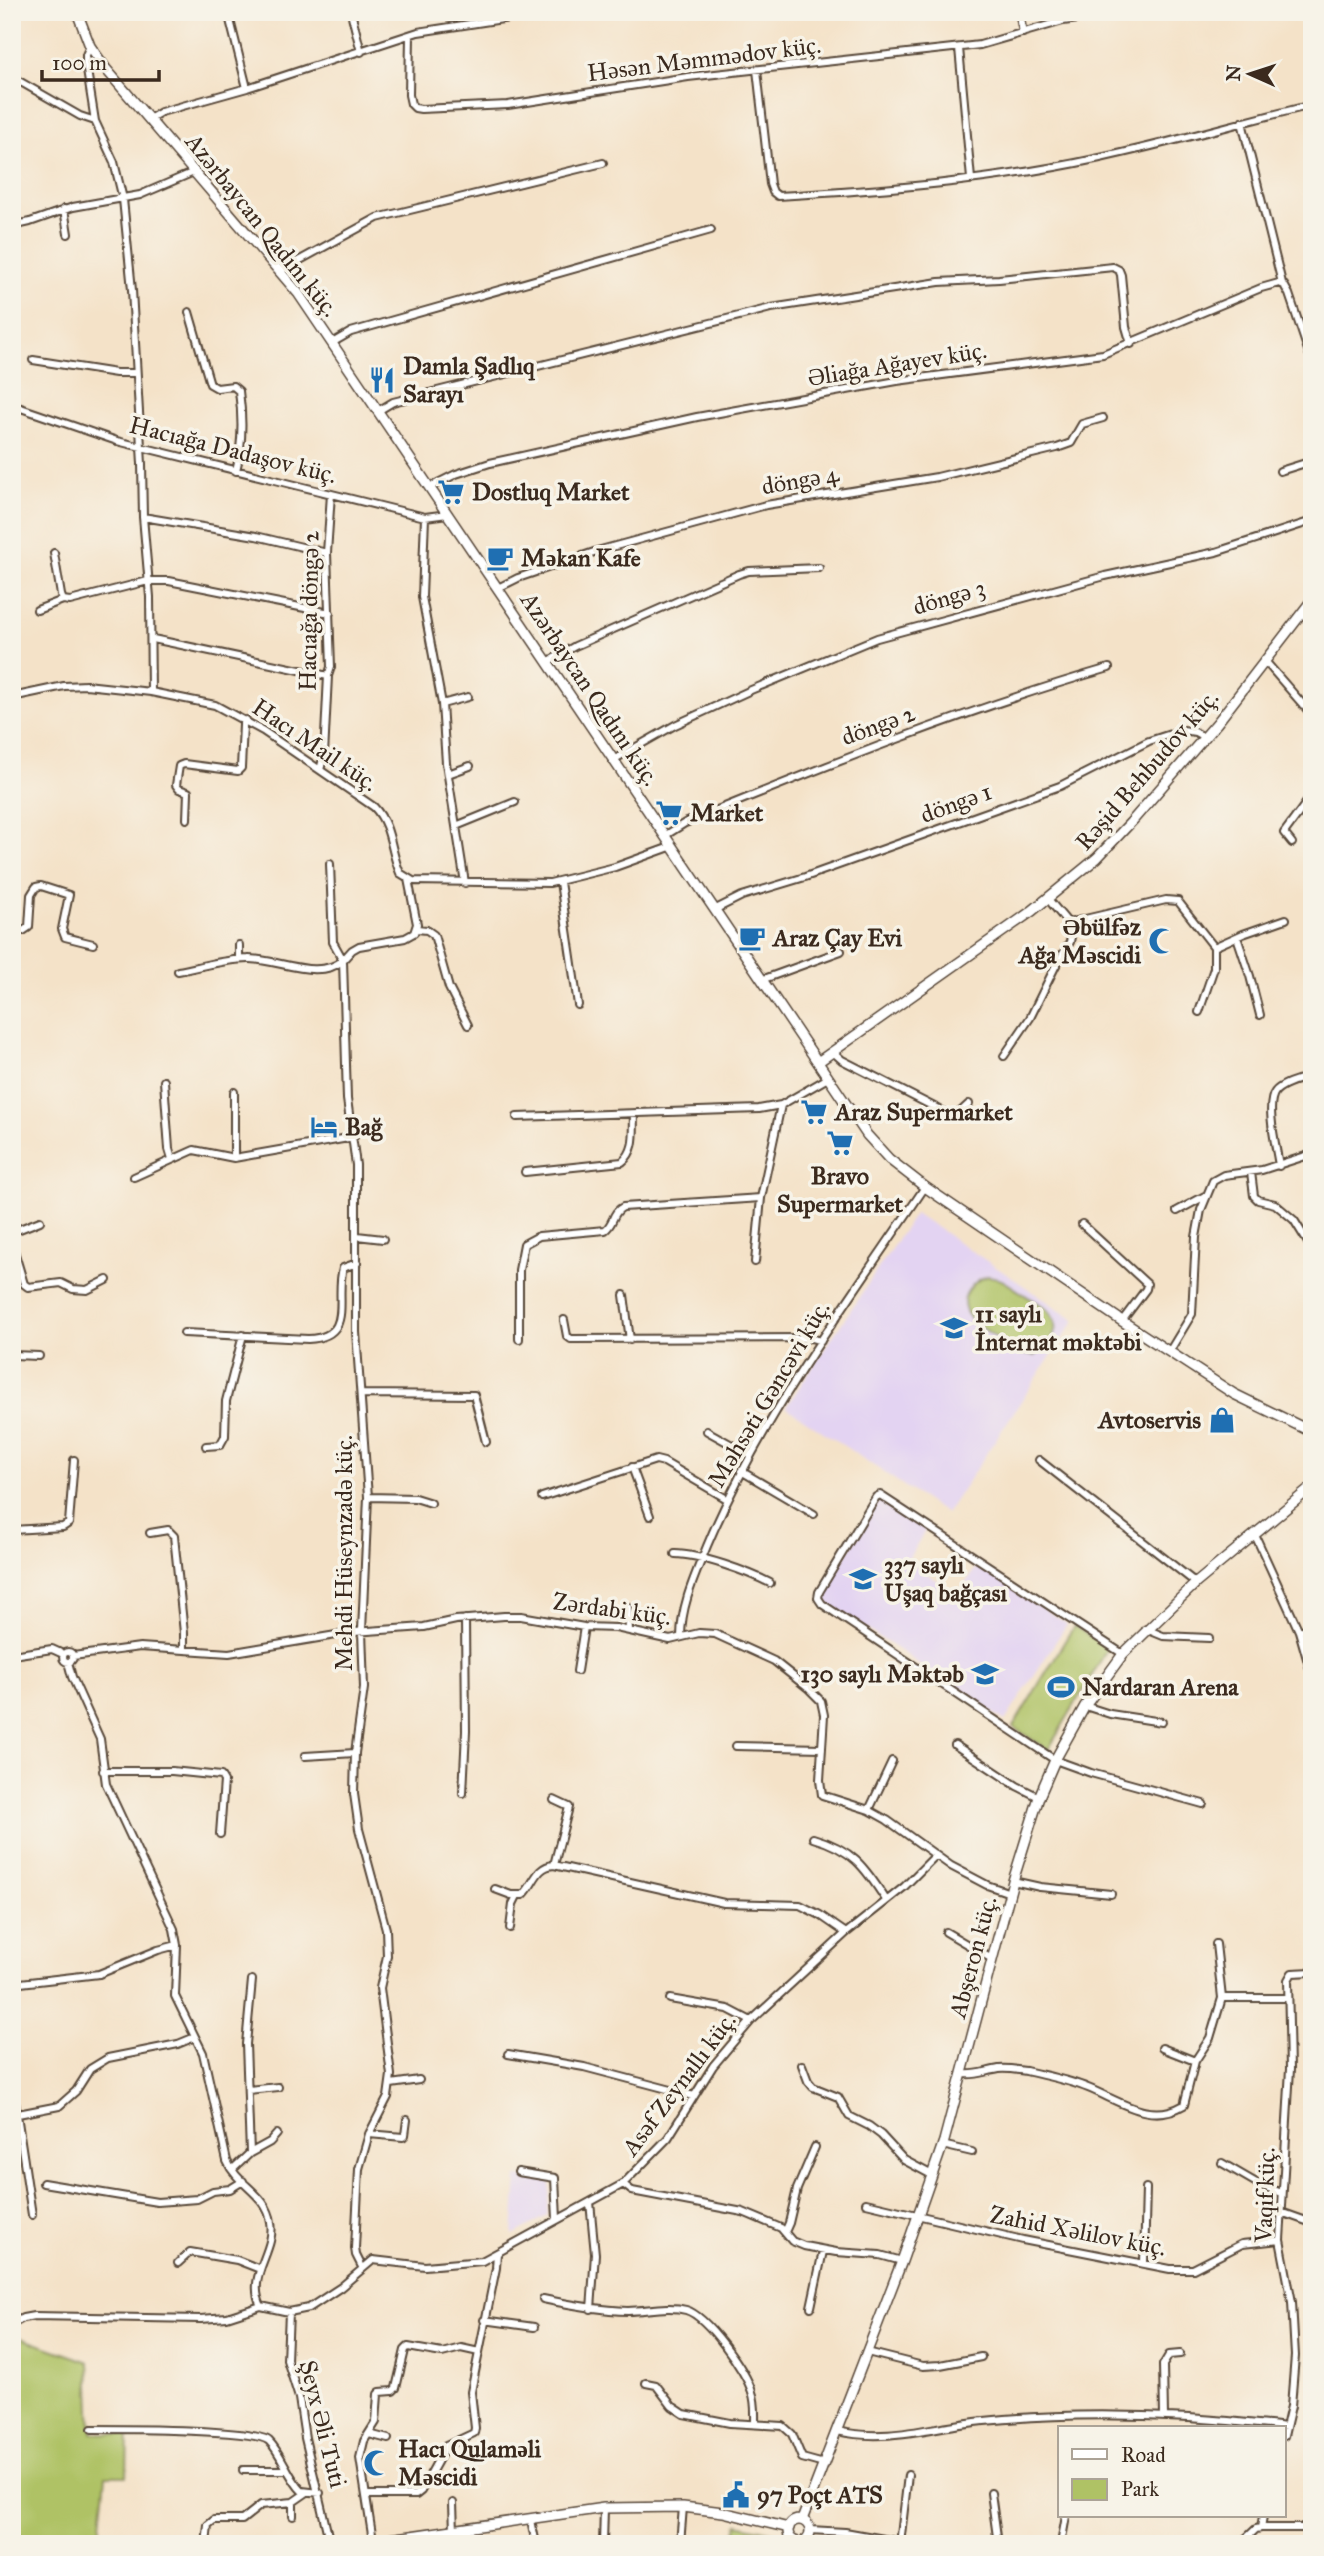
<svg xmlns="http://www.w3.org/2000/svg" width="1324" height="2556" viewBox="0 0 1324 2556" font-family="'IM FELL Great Primer',serif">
	<rect width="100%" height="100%" fill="#f7f3e8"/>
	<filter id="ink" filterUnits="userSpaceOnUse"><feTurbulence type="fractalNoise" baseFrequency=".0143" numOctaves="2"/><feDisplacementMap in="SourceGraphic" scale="14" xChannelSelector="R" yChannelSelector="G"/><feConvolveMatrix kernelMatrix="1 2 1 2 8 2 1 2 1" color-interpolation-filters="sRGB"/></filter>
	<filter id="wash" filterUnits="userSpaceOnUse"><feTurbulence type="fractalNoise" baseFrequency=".00686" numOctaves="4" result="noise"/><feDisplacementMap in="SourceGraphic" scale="28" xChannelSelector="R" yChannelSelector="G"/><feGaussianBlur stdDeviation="1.57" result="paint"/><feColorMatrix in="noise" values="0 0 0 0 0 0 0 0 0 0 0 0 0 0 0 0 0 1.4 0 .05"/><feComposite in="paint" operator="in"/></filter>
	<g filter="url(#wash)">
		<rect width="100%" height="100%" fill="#f4e2c8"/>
		<path fill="#e3d3f2" d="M 915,1213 L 1075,1320 L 946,1514 L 786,1407 Z
			M 880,1499 L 927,1527 L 907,1561 L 958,1594 L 978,1565 L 1067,1624 L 1005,1721 L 820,1598 Z
			M 517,2177 L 551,2180 L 547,2216 L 513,2235 Z"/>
		<path fill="#afc265" stroke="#757642" stroke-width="2" d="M 988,1276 C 1001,1277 1011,1286 1022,1293 C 1030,1299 1043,1304 1049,1312 C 1064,1329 1050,1347 1034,1356 C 1033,1356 1024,1354 1023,1354 C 1013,1350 973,1323 968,1315 C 957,1298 972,1281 988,1276 Z
			M 1074,1626 L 1108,1648 L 1048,1750 L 1013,1727 Z
			M 12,2335 L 89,2362 L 92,2433 L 128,2434 L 127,2476 L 106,2476 L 99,2544 L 37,2542 L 36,2544 L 25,2544 L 25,2537 L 12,2535 Z
			M 738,2524 L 782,2534 L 785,2544 L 733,2544 Z"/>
	</g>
	<g filter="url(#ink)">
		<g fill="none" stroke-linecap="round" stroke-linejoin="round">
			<g stroke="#574638" stroke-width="10">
				<path id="street" d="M 228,12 L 247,88
					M 351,12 L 361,52
					M 1019,12 L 1023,33
					M 410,35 L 409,95 L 411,104 L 415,108 L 421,109 L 508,105 L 688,77 L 980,45 L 1063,21 L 1114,14 L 1153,12
					M 90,46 L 86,55 L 86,64 L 95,121 L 114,162 L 123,199 L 132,290 L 142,464 L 143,517 L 150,597 L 151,692
					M 959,48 L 971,179
					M 757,70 L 770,184 L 773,192 L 778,196 C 885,190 995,181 1100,158 C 1171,143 1241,122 1312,105
					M 12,77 L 80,116 L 95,121
					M 149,119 L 161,112 L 247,88 L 418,32 L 548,12
					M 1242,122 L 1282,283
					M 64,209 L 68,234
					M 12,226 L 30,222 L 73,207 L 140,195 L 194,172
					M 280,271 L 377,218 L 603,163
					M 189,312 L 210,384 L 217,388 L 233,386 L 239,391 C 243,419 243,443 236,471
					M 332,343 L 351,332 L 711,230
					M 33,360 L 116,373 L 136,373
					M 12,405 L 117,441 L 425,517 L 448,514
					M 378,411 L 393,402 L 771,308 L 939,282 L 999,279 L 1113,267 L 1119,270 L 1121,275 L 1126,327 L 1131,344
					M 1280,471 L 1312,461
					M 430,487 L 456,474 L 490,463 L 697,417 L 897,381 L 1103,354 L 1261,288 L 1279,283 L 1284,285 L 1289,294 L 1312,362
					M 143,517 L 256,536 L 327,553
					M 425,517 L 422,597 L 442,704 L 446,763 L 465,883
					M 54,553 L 61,595 L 63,600 L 70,601 L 148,581 L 169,581 L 330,613
					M 498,588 L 518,578 L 597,551 L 766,505 L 937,477 L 1057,448 L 1071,443 L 1082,424 L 1103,418
					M 37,610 L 63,600
					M 153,639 L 328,676
					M 549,661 L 575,646 L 739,574 L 749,571 L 819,568
					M 1265,661 L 1312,715
					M 12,697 L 64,686 L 86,685 L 151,692 L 215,705 L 263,731 L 374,807 C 392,826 390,850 400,873 L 413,881 L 550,883 L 615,867 L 673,846
					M 442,704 L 468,697
					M 615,759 L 675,725 L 751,690 L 877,638 L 1105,576 L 1216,552 L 1312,521
					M 320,770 L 324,755 L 328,676 L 331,667 L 327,553 L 331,494
					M 448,774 L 470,766
					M 187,819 L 188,792 L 179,789 L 176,785 L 179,766 L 184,764 L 238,771 L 241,768 L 243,725 L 246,720
					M 456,826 L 515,802
					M 666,835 L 685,823 C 825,766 964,710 1109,668
					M 1292,843 L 1284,833 L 1312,795
					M 560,882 L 578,1005
					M 716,909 L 742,896 L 805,877 L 1060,786 L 1149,741 L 1183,730 L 1195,732 L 1204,737
					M 1068,923 L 1166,900 L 1178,901 L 1214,947 L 1214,968 L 1199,1012
					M 417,929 L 427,930 L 434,935 L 449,988 L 468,1025
					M 12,931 L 23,931 L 29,927 L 31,895 L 36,887 L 41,886 L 69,895 L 62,929 L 65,937 L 93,944
					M 1237,937 L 1250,976 L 1260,1015
					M 239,945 L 239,959
					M 1214,947 L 1243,934 L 1286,919
					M 178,971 C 200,967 225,959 248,959 C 276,958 319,982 343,960 L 333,942 L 330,864
					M 764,979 L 841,951
					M 833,1052 L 842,1060 L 950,1115 L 957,1115 L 969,1104
					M 1004,1056 L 1030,1018 L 1055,967 L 1070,942 L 1072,931 L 1068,923 L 1048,899
					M 164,1081 L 169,1149 L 172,1159
					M 517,1117 L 759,1109 L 781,1105 L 828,1078
					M 234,1158 L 234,1092
					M 1279,1166 C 1277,1150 1265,1105 1275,1092 C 1282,1083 1302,1079 1312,1075
					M 525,1172 L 622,1162 C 637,1150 633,1131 634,1114
					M 1251,1172 L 1254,1196 L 1258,1200 L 1275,1204 L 1294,1220 L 1312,1249
					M 134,1177 L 194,1150 L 234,1158 L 354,1137
					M 1177,1211 L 1205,1196
					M 1082,1224 L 1147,1284 L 1146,1289 L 1122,1321
					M 12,1232 L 40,1221
					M 357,1236 L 383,1239
					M 12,1244 L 24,1284 L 28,1287 L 61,1283 L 73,1289 L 87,1290 L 107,1280
					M 755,1262 L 761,1198 L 781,1105
					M 624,1295 L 630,1340
					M 564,1320 L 567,1336 L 571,1339 L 811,1338 L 821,1341
					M 184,1333 L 308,1339 C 356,1337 334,1298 343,1268 L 357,1263
					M 519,1339 L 519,1270 L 524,1244 L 539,1236 L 605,1230 C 614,1224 612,1212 623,1207 L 761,1198
					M 1169,1352 L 1192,1314 L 1196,1237 L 1201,1210 L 1213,1181 L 1224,1175 L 1262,1170 L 1312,1154
					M 12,1355 L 39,1356
					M 361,1394 L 474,1395 L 486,1442
					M 707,1431 L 750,1455
					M 206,1446 L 220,1445 L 225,1436 L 226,1401 L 243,1335
					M 1039,1460 L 1196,1583
					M 632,1467 L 650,1516
					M 741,1471 L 814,1514
					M 368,1497 L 415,1498 L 431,1503
					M 542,1497 L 656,1460 L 664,1462 L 727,1499
					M 12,1530 L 63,1527 L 69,1523 L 74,1460
					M 150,1533 L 168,1530 L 174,1536 L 184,1633 L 184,1650
					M 1255,1535 L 1299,1631 L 1312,1676
					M 675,1554 C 699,1554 749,1572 770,1583
					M 628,1607 L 629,1631
					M 1146,1629 L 1163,1636 L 1209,1638
					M 1299,1631 L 1312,1627
					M 681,1637 C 681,1605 695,1576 707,1546 C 761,1417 847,1303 925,1187
					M63 1657a5 5 0 1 1 10 0a5 5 0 1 1-10 0Z
					M 1123,1654 L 880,1495 L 876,1497 L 819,1592 L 818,1598 L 822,1604 L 1055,1760 L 1091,1773 L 1203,1804
					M 12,1655 L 52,1649 L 63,1654
					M 73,1656 L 140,1647 L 229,1653 L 354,1632 L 424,1627 L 456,1620 L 504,1616 L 521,1616 L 584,1627 L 616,1628 L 670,1640 L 699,1633 L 715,1634 L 774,1661 L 808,1688 L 821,1701 L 824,1715 L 820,1780 L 822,1795 L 869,1810 L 887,1820 L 951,1866 L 987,1885 L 1010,1893
					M 68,1662 L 72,1677 L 100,1739 L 106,1784 L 174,1929 L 177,1945 L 175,1996 L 203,2053 L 227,2161 C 237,2185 267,2194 271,2222 C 276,2252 246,2275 261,2306
					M 577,1671 L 584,1627
					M 1085,1706 L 1110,1714 L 1162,1722
					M 955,1745 L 1017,1786 L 1039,1797
					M 736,1746 L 822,1748
					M 305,1756 L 355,1753
					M 103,1771 L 172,1771 L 221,1776 L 224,1781 L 220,1834
					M 463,1793 L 466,1731 L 465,1619
					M 869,1810 L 892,1761
					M 813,1838 C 852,1849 865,1867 886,1900
					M 554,1865 L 569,1807 L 554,1800
					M 1013,1881 L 1040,1887 L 1111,1894
					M 495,1889 L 511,1895 L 523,1895 C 534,1885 536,1866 554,1865 L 724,1903 L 800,1905 L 820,1915 L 846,1933
					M 510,1928 L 513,1904 L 517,1896
					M 946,1932 L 992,1959
					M 12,1984 L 99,1974 L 158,1950 L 177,1945
					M 1222,1998 L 1288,1998
					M 670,1999 L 728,2009 L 751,2021
					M 1162,2048 L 1195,2061
					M 508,2054 L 584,2067 L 694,2096
					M 802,2065 L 808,2081 L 813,2087 L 838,2097 L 849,2116 L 869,2126 L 881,2135 L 904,2160 L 932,2175
					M 962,2074 C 976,2076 986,2071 999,2069 C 1008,2068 1017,2070 1026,2071 C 1046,2076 1069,2080 1088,2088 C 1120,2101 1150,2125 1184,2105 L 1195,2061 L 1210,2038 L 1222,1998 L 1216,1944
					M 12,2081 L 32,2215
					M 391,2084 L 419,2080
					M 248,2090 L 278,2087
					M 18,2114 L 59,2106 L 76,2091 L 90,2069 L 108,2058 L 178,2044 L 195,2037
					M 369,2134 L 403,2137 L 405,2135 L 407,2120
					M 942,2145 L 972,2152
					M 250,2153 L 270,2142 L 277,2134
					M 1222,2163 L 1260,2185 L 1282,2193
					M 232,2170 L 250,2153 L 246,2044 L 252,1980
					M 518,2172 L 555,2178 L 557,2219
					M 43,2183 L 157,2202 L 197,2199 L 213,2191 L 230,2189 L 243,2181
					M 623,2184 L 632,2191 L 743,2212 L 781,2228 L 792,2241 L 804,2246 L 836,2252 L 880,2255 L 902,2261
					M 590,2202 L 595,2254 L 591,2309
					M 866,2203 L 1023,2240 L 1170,2269 L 1193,2269 L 1242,2244 L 1280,2240
					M 1281,2212 L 1312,2223
					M 785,2232 L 789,2223 L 797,2189 L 815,2147
					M 178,2263 L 190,2252 L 237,2260 L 260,2269
					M 1144,2263 L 1146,2188
					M 362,2267 L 356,2255 L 355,2248 L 359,2169 L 369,2134 L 388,2097 L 391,2075 L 380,1988 L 387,1956 L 386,1929 L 359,1829 L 354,1794 L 355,1753 L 364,1688 L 362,1631 L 368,1497 L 356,1332 L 356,1165 L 347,1099 L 343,960 L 352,950 L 359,946 L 405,938 L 414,933 L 417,924 L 408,879
					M 543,2299 C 571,2305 598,2310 628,2311 C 646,2311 668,2305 686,2310 C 707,2316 746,2371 752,2392 C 756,2402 755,2413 755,2424
					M 811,2307 L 823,2251
					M 289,2312 L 287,2360 L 299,2398 L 305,2438 L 330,2544
					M 484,2320 L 534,2327
					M 12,2324 L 23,2318 L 34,2316 L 201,2319 L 227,2317 L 261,2306 L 289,2312 L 309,2308 L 341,2287 L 373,2260 L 425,2266 L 482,2261 L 623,2184 L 668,2138 L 713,2066 L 751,2021 L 846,1933 L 904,1887 L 935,1856
					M 867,2352 L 923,2366 L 940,2365 L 981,2357
					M 646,2383 L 656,2385 L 672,2406 L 684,2414 L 730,2423 L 783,2426 L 792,2434 L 802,2458 L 824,2464
					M 1164,2416 L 1163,2365 L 1169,2355 L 1180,2354
					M 92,2429 C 117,2429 257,2429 269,2441 C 282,2454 288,2477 302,2491 L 320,2493
					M 837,2431 C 889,2443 932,2426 984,2421 C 1084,2411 1186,2415 1286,2427
					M 369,2434 L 388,2439
					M 1284,2436 L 1291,2406 L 1295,2356 L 1292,2302 L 1280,2240 L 1290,2069 L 1288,1980 L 1292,1973 L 1312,1972
					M 243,2470 L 286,2470
					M 991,2493 L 998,2544
					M 366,2495 L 416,2495 L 421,2491 L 446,2446 L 474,2433 L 475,2428 L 471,2392 L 496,2268 L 497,2253
					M 453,2503 L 454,2531
					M 293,2516 L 293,2502
					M 1263,2516 L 1261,2528 L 1312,2528
					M 531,2520 L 536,2544
					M 810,2530 L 845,2532 L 912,2544
					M 373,2541 L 360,2458 L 364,2441 L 376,2422 L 378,2394 L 380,2392 L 393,2391 L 396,2388 L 405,2350 L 408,2347 L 442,2353 L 461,2348 L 479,2352
					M 206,2544 L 208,2525 L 214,2520 L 242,2520 L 261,2505 L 293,2502 L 306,2493
					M 603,2544 L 604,2508
					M 680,2544 L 683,2507
					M 900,2544 L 908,2475
					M 1061,2544 L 1066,2516
					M 1240,2544 L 1256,2529 L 1261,2528"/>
			</g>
			<g stroke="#574638" stroke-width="12">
				<path id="secondary" d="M 77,12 L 90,46 L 106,69 L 298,293 L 867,1135 L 889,1159 L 925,1187 L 1122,1321 L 1234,1394 L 1312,1432
					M 818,1062 L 1032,911 L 1097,858 L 1133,820 L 1217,723 L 1312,600
					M 802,2520 L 902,2261 L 944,2141 L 1013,1881 L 1039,1797 L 1055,1760 L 1085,1706 L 1123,1654 L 1196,1583 L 1312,1487
					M788 2531a11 11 0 1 1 22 0a11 11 0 1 1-22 0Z
					M 355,2544 L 604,2508 L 683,2507 L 723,2512 L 789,2528"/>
			</g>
			<use href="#street" stroke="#fff" stroke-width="6"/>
			<use href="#secondary" stroke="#fff" stroke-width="9"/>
		</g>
	</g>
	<defs>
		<g id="restaurant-bare" transform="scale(2.1)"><path d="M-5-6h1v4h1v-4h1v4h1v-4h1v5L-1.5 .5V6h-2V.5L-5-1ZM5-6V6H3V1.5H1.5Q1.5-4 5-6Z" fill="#1f6fb2" stroke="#f7f3e8" stroke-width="2.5" paint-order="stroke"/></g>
		<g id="supermarket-bare" transform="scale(2.1)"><path d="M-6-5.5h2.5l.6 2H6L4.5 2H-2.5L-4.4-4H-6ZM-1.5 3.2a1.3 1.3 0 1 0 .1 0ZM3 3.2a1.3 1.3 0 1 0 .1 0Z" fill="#1f6fb2" stroke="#f7f3e8" stroke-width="2.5" paint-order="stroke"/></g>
		<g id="cafe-bare" transform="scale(2.1)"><path d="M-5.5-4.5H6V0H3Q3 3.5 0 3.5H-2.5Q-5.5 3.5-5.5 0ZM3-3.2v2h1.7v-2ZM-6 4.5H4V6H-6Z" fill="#1f6fb2" stroke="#f7f3e8" stroke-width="2.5" paint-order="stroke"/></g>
		<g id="mosque-bare" transform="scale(2.1)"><path d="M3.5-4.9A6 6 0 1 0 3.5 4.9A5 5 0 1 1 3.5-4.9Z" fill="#1f6fb2" stroke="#f7f3e8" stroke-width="2.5" paint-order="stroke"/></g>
		<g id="hotel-bare" transform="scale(2.1)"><path d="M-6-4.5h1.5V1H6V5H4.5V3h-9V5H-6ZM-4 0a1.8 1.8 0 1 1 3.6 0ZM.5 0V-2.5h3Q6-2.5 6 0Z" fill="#1f6fb2" stroke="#f7f3e8" stroke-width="2.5" paint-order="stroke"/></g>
		<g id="school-bare" transform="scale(2.1)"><path d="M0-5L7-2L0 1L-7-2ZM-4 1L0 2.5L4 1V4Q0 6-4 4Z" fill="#1f6fb2" stroke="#f7f3e8" stroke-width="2.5" paint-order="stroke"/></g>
		<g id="shop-bare" transform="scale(2.1)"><path d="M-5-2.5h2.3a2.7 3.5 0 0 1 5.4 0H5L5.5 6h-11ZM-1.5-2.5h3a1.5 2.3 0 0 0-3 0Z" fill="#1f6fb2" stroke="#f7f3e8" stroke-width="2.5" paint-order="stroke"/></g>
		<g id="stadium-bare" transform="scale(2.1)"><path d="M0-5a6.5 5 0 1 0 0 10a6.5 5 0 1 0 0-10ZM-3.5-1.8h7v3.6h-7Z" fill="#1f6fb2" stroke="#f7f3e8" stroke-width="2.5" paint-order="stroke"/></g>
		<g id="civic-bare" transform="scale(2.1)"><path d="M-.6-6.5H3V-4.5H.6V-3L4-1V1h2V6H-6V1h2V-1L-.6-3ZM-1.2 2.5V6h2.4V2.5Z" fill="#1f6fb2" stroke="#f7f3e8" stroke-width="2.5" paint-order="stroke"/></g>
	</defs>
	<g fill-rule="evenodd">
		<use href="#restaurant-bare" x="382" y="380"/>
		<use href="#supermarket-bare" x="451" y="492"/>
		<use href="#cafe-bare" x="500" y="558"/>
		<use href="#supermarket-bare" x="669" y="813"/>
		<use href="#cafe-bare" x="752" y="938"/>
		<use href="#mosque-bare" x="1162" y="941"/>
		<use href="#supermarket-bare" x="814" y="1112"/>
		<use href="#hotel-bare" x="324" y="1127"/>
		<use href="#supermarket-bare" x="840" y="1143"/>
		<use href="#school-bare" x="954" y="1328"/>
		<use href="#shop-bare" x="1222" y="1420"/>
		<use href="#school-bare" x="863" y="1579"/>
		<use href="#school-bare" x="985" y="1674"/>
		<use href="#stadium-bare" x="1061" y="1687"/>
		<use href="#mosque-bare" x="377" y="2463"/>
		<use href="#civic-bare" x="736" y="2495"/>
	</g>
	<g text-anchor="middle" stroke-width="7" stroke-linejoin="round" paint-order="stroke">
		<g font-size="24" fill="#3b2a1e" stroke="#f7f3e8">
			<text transform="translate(704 59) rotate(-7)" y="8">Həsən Məmmədov küç.</text>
			<text transform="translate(262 225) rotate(51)" y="8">Azərbaycan Qadını küç.</text>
			<text transform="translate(897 364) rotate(-9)" y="8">Əliağa Ağayev küç.</text>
			<text transform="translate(233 450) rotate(14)" y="8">Hacıağa Dadaşov küç.</text>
			<text transform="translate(800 480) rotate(-10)" y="8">döngə 4</text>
			<text transform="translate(949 597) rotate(-16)" y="8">döngə 3</text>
			<text transform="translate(309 611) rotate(-89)" y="8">Hacıağa döngə 2</text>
			<text transform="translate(590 689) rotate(56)" y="8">Azərbaycan Qadını küç.</text>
			<text transform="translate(878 725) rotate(-20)" y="8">döngə 2</text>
			<text transform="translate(315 745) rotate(34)" y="8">Hacı Mail küç.</text>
			<text transform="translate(1147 770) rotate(-49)" y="8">Rəşid Behbudov küç.</text>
			<text transform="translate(956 803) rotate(-20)" y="8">döngə 1</text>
			<text transform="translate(769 1394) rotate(-59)" y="8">Məhsəti Gəncəvi küç.</text>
			<text transform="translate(344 1553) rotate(-90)" y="8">Mehdi Hüseynzadə küç.</text>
			<text transform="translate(612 1609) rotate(8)" y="8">Zərdabi küç.</text>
			<text transform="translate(973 1957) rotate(-75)" y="8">Abşeron küç.</text>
			<text transform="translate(679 2084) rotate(-53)" y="8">Asəf Zeynallı küç.</text>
			<text transform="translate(1265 2195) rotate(-88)" y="8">Vaqif küç.</text>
			<text transform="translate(1078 2231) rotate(11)" y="8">Zahid Xəlilov küç.</text>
			<text transform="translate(323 2424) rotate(76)" y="8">Şeyx Əli Tuti</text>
		</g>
		<g font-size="24" font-weight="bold" fill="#3b2a1e" stroke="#f7f3e8" text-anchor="start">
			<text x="403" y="374">Damla Şadlıq<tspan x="403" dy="28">Sarayı</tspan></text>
			<text x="472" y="500">Dostluq Market</text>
			<text x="521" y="566">Məkan Kafe</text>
			<text x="690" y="821">Market</text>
			<text x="1141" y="935" text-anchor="end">Əbülfəz<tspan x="1141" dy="28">Ağa Məscidi</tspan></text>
			<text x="773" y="946">Araz Çay Evi</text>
			<text x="835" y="1120">Araz Supermarket</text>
			<text x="345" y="1135">Bağ</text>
			<text x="840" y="1184" text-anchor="middle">Bravo<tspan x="840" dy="28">Supermarket</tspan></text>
			<text x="975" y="1322">11 saylı<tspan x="975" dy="28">İnternat məktəbi</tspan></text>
			<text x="1201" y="1428" text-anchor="end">Avtoservis</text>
			<text x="884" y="1573">337 saylı<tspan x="884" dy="28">Uşaq bağçası</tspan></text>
			<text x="964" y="1682" text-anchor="end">130 saylı Məktəb</text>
			<text x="1082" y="1695">Nardaran Arena</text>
			<text x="398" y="2457">Hacı Qulaməli<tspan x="398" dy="28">Məscidi</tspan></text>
			<text x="757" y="2503">97 Poçt ATS</text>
		</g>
	</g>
	<rect width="1324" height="2556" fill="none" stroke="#f7f3e8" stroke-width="42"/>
	<rect x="1058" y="2426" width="228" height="91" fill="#f7f3e8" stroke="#aca397" stroke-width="2"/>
	<rect x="1072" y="2449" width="35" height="10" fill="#ffffff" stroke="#aca397" stroke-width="2"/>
	<text x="1121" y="2462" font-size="21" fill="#3b2a1e">Road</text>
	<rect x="1072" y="2479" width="35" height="21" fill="#afc265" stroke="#aca397" stroke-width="2"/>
	<text x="1121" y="2496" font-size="21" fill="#3b2a1e">Park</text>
	<g transform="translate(1250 74) rotate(273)" stroke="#f7f3e8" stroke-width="5" paint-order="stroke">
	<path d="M0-5L12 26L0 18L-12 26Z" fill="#3b2a1e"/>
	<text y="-10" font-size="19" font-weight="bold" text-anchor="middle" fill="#3b2a1e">N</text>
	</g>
	<path d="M42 70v10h117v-10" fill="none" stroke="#3b2a1e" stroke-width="3.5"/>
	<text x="52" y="70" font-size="21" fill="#3b2a1e" stroke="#f7f3e8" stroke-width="5" paint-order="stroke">100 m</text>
</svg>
